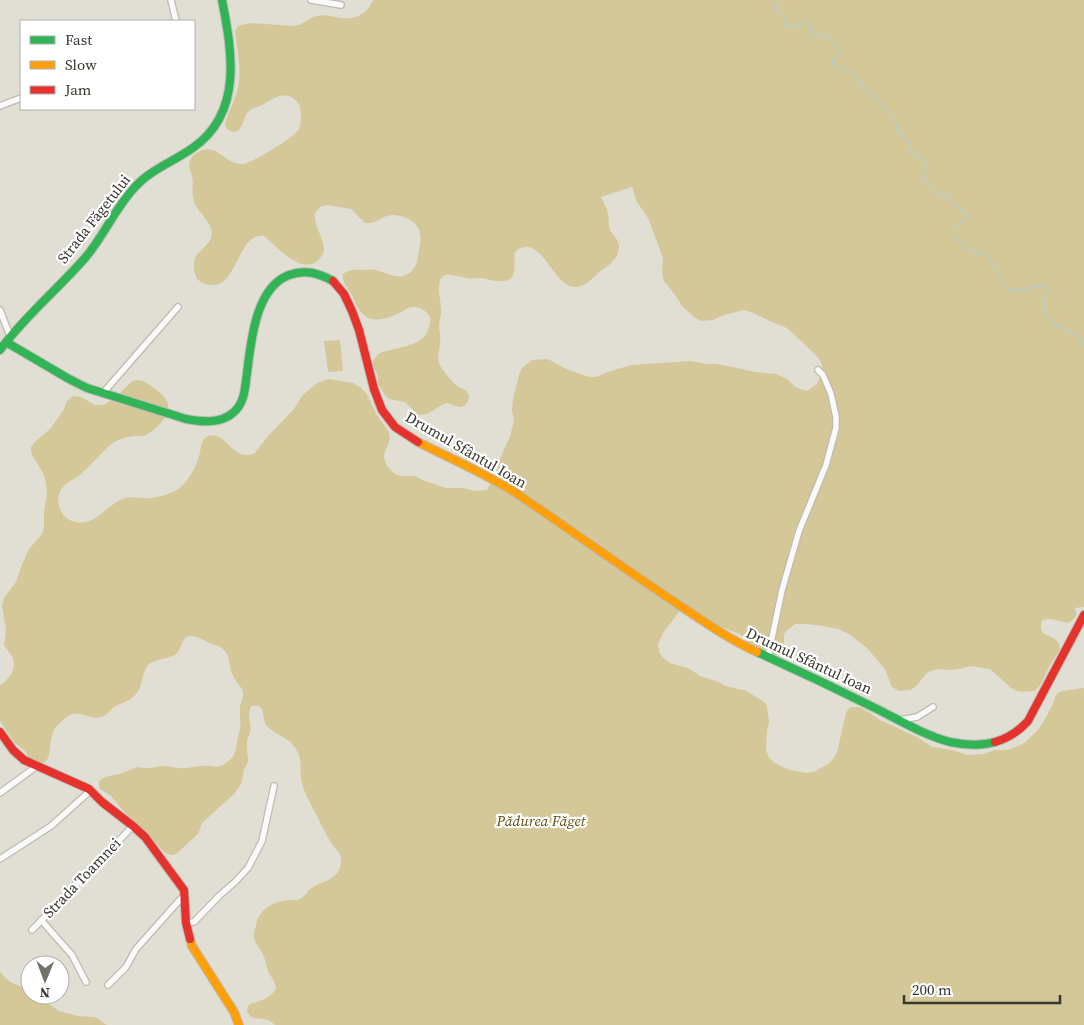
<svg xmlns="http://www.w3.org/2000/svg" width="1084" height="1025" viewBox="0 0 1084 1025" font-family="'Source Serif 4',serif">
	<rect width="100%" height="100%" fill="#e1ded4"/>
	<path fill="#d4c898" d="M 373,0 L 1084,0 L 1084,607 L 1075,608 C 1078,616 1075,619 1068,623 C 1059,622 1050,616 1042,621 C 1036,638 1054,633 1059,644 C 1060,646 1060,649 1059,651 C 1056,656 1053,660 1050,665 C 1045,674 1043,685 1034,691 C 1025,692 1018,693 1011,688 L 990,669 L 970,666 L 959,669 L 951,670 L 939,669 L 930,671 L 927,673 L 917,685 L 911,690 L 899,691 L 892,687 L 885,669 L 867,648 L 849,634 L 838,629 L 823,626 L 807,624 L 795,624 L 786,631 L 784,635 L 784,643 L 782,650 L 776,655 L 768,655 L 757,650 L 740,634 L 721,627 L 714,625 L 685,604 L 663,633 L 658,644 L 659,652 L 663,658 L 670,663 L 690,669 L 700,676 L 716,681 L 726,686 L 746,691 L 758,698 L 765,703 L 767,706 L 769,722 L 767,730 L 766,750 L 769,758 L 775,763 L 790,770 L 806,773 L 814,772 L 828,764 L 834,758 L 837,752 L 846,713 L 848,709 L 851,707 L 859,707 L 870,713 L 880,720 L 919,738 L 932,747 L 952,750 L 967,755 L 984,754 L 995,750 L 1008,750 L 1023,744 L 1037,731 L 1042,724 L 1052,706 L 1056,695 L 1059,692 L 1062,691 L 1084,688 L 1084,1025 L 275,1025 C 273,1023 271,1021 268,1020 C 259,1017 251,1022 247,1010 L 248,1006 L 250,1004 C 259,1001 272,998 276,988 C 275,981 271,977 268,971 C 266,966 266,961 264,957 C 261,949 252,941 254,933 C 254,932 256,927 256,926 C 257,922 256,922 258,919 C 262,907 277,901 289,900 C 293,900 296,901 300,899 C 305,897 306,892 310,889 C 320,880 335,883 340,867 C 344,855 336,850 330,841 C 326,834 322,827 319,820 C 313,808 303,792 301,779 C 300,770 302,761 298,753 C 291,736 277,737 267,726 C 261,719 267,702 251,706 L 249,714 L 251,730 L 247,741 L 247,750 L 248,758 L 248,762 L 244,769 L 242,782 L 235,793 L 202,823 L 198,834 L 176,854 L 173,855 L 168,854 L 162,850 L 143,829 L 128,816 L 110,795 L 100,789 L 99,785 L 99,781 C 106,775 112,776 120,774 C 126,772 132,768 138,767 C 141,767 145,769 149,768 C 154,768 158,766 164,766 C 169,766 173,768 179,768 C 187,769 196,766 205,766 C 210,765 215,768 220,766 C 224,765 229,761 232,758 C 238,750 236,741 239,733 C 242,724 239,716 240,707 C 241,701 244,697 243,692 C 242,687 237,684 235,679 C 225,664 235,650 212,644 C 205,642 199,636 191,636 C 181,636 182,650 175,655 C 167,659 153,659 147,666 C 141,676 143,689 133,697 C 128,702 120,703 114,707 C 110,710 107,715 102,717 C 86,721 79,705 63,720 C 59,724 55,727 53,732 C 52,736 50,742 50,746 C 49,755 50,761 40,764 L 29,759 L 26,752 L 14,742 L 0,721 L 0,685 L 5,682 L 12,673 L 14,665 L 13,658 L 4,645 L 6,629 L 2,606 L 4,598 L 16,582 L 21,567 L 29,549 L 42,534 L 44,527 L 44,511 L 47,494 L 45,478 L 42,471 L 32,455 L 31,451 L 31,447 L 36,441 L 51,428 L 64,409 L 67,401 L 73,396 L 81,397 L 95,405 L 103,405 L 114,399 L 131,382 C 139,377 147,383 154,388 C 171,400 173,410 159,425 C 154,429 150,434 143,436 C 140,436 139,436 136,436 C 129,436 120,439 114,442 C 102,451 93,464 81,474 C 77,478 71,480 66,484 C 53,495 57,515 72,521 C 95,529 106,504 125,498 C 133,496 140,499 148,498 C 158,498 176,493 183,485 C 190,477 196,467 199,456 C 201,451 200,445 203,441 C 204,438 205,438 208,436 C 226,430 231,461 254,454 L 269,435 L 294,409 L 302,396 L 317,383 L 329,379 L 353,383 L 360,387 L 366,393 L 377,415 L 389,432 L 390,440 L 384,454 L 384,458 L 387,466 L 395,474 L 402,476 L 415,476 L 425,481 L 446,488 L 463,488 L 475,491 L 487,490 L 498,469 L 499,461 L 510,436 L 514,421 L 512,410 L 513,398 L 519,375 L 522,368 L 532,360 L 548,359 L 566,369 L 589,377 L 596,377 L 608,372 L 631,365 L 691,361 L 707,364 L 716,364 L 728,366 L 755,372 L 776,374 L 787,379 L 795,387 L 803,390 L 807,391 L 817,384 L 822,373 L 822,365 L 821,362 L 816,355 L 787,328 L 772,322 L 751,312 L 744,310 L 724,315 L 713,320 L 701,321 L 694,317 L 682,306 L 676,296 L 664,281 L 662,273 L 663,258 L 648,218 L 637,202 L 632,187 L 601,197 C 603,202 608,209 608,215 C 609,220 608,224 610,230 C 613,235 619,240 619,246 C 619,258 610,265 602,270 C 594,276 587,286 577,287 C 553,290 541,229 515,252 C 513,260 517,272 511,278 C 504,285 489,279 481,278 C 476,278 471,279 466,278 C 455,276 440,268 439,286 C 438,293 441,301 441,309 C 442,314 440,319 439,324 C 439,330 441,337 440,343 C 440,351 436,358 440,365 C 444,372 451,381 457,386 C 460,388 465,389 467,392 C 471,396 468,402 465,405 C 458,410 453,404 447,403 C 435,407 430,416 418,415 L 405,402 L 389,399 L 386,397 L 378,384 L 378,376 L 373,365 L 373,361 L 378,354 C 394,346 424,349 429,327 C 431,321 431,318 427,313 C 423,309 419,307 413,307 C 408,307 404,311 399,313 C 382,321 367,325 356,305 C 354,302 354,298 352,295 C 348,287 342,284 343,274 C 350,269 356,269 365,270 C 368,270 372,269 376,270 C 389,274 404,283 414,268 C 418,263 418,255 419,250 C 421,241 422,231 415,224 C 410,217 395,213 387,216 C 379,219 374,224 365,223 L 351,209 L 327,205 L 320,207 L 315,213 C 313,226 325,239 324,251 C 323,255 320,258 317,261 C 301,275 276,246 264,236 C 237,232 238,290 209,285 C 199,283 194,278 194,267 C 194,263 194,260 196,256 C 200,251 205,247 209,242 C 219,226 199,215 194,202 C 191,193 194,185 192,176 C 191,172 189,169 189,165 C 189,161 191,158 194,155 C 215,138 224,165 242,164 C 251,164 295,137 299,129 C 302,123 301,113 300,107 C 298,102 296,100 293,98 C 283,91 274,99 265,103 C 260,107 253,107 248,112 C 243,117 244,127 237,131 C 233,133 230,131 227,129 L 225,125 L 226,121 C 229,110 236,99 238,87 C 242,68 237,50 235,31 L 238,26 L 250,23 L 295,26 C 303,25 308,18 317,16 C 325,14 333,17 341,18 C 355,20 368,14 373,0 Z
		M 340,340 L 343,371 L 328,372 L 324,341 Z
		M 0,972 L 10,982 L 29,990 L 30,990 L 30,995 L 36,995 L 59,1011 L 78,1016 L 95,1017 L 107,1025 L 0,1025 Z"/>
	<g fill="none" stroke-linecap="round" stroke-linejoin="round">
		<path stroke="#a7d4ed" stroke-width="1" d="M 778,0 L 776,6 L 777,11 C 782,13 786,20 786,26 L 802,26 L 806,22 L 812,29 L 814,36 L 826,34 C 827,36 828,38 829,40 C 833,45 836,45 840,52 L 832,63 L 837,68 C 848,67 854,75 861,83 L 861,86 C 864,90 870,92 874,96 C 883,105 893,116 899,128 L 898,131 L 899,134 L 903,136 L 910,145 L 908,149 L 914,155 L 923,158 L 926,167 L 922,177 L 926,183 L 933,188 L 934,192 L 943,197 L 944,195 L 948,195 C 952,208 961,207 969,216 L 953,228 C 953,236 963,248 971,251 C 976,253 981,252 986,255 C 996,264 997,281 1007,287 C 1019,295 1034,285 1045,285 L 1048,287 L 1045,299 L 1045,313 L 1055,325 L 1065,327 L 1067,331 C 1076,334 1077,340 1084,346"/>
		<g stroke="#bdbbb3" stroke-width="8">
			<path id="street" d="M 171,0 L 176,21
				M 311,0 L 341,5
				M 0,106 L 21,98
				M 0,310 L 10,336
				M 103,393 L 178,307
				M 768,657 L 782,590 L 799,531 L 826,465 L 836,428 L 836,417 L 831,394 L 823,375 L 818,370
				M 900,720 L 917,717 L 933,707
				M 0,793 L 37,766
				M 0,859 L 51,826 L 90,791
				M 41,920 L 72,955 L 86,982
				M 186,923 L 194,922 L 219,896 L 236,881 L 248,868 L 262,841 L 274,786
				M 32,930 L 133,826
				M 108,985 L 126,967 L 136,949 L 185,894"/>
		</g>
		<g stroke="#bdbbb3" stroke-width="10">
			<path id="fast" d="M 6,342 L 69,379 L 87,388 L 186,419 C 202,422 221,424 234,412 C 245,402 245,387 247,373 C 251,342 255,288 289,275 C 305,269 318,273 333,281
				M 0,350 C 25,316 57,290 85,258 C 104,236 115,208 135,187 C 151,169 175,161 194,147 C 243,112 232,51 222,0
				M 757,652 C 797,670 837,689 877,709 C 901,721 924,735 950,742 C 965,745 981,746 995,742"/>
		</g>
		<g stroke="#bdbbb3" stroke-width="10">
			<path id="slow" d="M 418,442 C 451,459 485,473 516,493 C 569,529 622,567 676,603 C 702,620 728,639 757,652
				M 190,939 L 192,946 L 234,1012 L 239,1025"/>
		</g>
		<g stroke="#bdbbb3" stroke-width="10">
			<path id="jam" d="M 333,281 L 344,294 L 352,311 L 359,330 L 374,389 L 382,410 L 395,427 L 418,442
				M 0,732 L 13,750 L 24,760 L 89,789 L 102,802 L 133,826 L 145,837 L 184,890 L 186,923 L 190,939
				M 995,742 C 1009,738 1019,731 1028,721 L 1084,615"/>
		</g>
		<use href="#street" stroke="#fafaf9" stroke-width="5.5"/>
		<use href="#fast" stroke="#30b455" stroke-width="8"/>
		<use href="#slow" stroke="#ff9f0a" stroke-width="8"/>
		<use href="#jam" stroke="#e5322d" stroke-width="8"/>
	</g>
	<g text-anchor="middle" stroke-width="4.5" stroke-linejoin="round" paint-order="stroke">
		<g font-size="15" fill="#39372f" stroke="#fff">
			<text transform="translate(94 219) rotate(-52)" y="5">Strada Făgetului</text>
			<text transform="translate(466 450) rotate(30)" y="5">Drumul Sfântul Ioan</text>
			<text transform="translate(809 661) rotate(25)" y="5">Drumul Sfântul Ioan</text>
			<text transform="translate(82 878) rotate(-46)" y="5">Strada Toamnei</text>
		</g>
		<g font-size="15" font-style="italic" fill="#60510d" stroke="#fff">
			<text x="541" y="826">Pădurea Făget</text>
		</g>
	</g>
	<rect x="20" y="20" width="175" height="90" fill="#ffffff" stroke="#b0afac"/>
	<rect x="30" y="36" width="25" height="8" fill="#30b455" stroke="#b0afac"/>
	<text x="65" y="45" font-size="15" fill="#39372f">Fast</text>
	<rect x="30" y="61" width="25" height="8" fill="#ff9f0a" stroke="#b0afac"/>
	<text x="65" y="70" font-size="15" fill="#39372f">Slow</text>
	<rect x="30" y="86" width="25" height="8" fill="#e5322d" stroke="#b0afac"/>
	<text x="65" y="95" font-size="15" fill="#39372f">Jam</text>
	<g transform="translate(45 980) rotate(181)"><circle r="24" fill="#ffffff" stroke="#b0afac"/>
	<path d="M0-4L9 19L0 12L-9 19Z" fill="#747169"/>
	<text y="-8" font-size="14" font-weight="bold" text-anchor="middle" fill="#39372f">N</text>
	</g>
	<path d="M904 995v8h156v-8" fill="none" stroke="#39372f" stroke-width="2.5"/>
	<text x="912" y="995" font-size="15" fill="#39372f" stroke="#ffffff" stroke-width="4" paint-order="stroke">200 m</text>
</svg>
